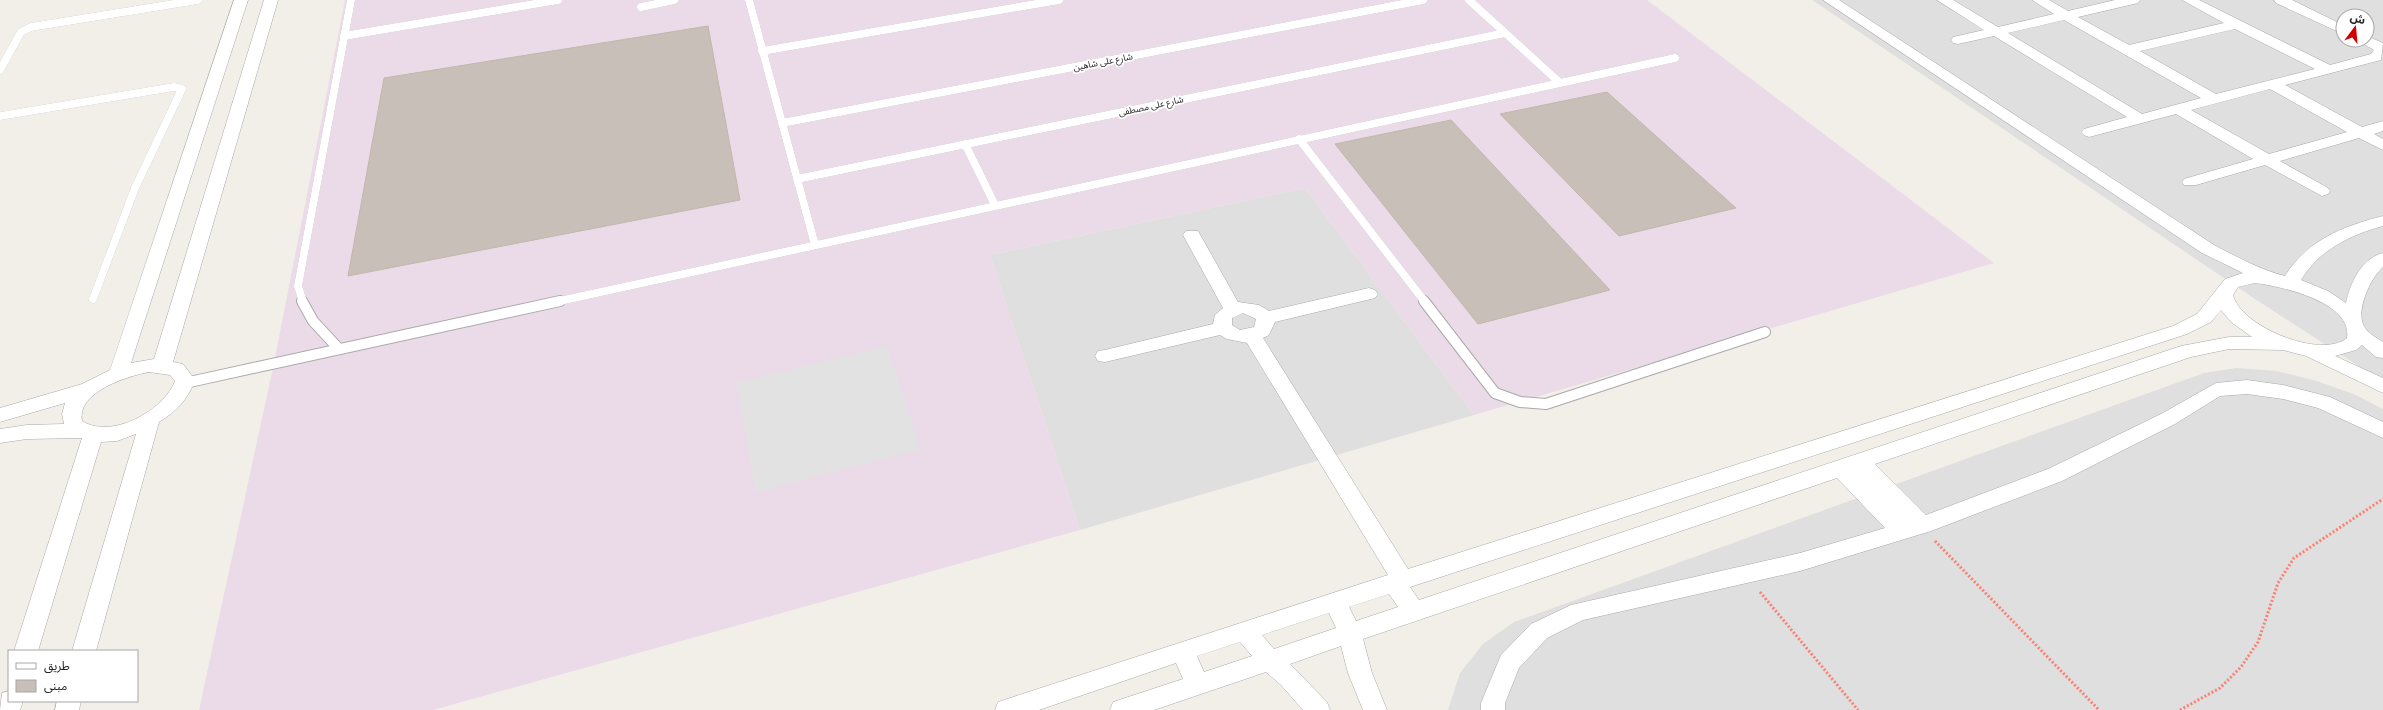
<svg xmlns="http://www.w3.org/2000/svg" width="2383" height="710" viewBox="0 0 2383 710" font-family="Ubuntu,'Noto Sans Arabic',sans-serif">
	<rect width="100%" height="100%" fill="#f2efe9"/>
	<path fill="#e0dfdf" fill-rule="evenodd" d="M 1812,0 L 2383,0 L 2383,382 L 2255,299 ZM 2343,16 L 2367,16 L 2367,40 L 2343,40 Z
		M 1305,188 L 1474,415 L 1080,530 L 990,255 Z
		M 2236,368 L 2277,371 L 2317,381 L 2356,395 L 2383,409 L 2383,710 L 1448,710 L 1460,673 L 1483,644 L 1514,622 L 2204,373 Z"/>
	<path fill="#ebdbe8" d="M 345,0 L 1647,0 L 1994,263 L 1474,415 L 1305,188 L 990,255 L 1080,530 L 433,710 L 199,710 L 274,363 Z"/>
	<path fill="#e2e2e2" d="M 887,346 L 920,449 L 756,492 L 736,383 Z"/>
	<path fill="#c7bfb8" stroke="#c4b6ab" d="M 708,26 L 740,200 L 348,276 L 384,78 Z
		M 1607,92 L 1736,208 L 1619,236 L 1500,114 Z
		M 1451,120 L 1610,290 L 1478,324 L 1335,144 Z"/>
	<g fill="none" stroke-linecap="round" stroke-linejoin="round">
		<g stroke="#a9a9a9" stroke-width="8">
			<path id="lane-far1" d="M 749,0 L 815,245
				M 1469,0 L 1559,82
				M 641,7 L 674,0
				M 344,36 L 558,0
				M 762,51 L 1059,0
				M 0,70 L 21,32 L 31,27 L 198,0
				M 0,116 L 174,87 L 182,89 L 135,188 L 93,299
				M 782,123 L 1423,0
				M 1299,139 L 1425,302
				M 965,144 L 995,205
				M 797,179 L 1505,33
				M 303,302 L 298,286 L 351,0
				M 555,302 L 1675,58"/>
		</g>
		<g stroke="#a9a9a9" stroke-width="12">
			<path id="lane" d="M 302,301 L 313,321 L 339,349
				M 1424,301 L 1495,393 L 1520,402 L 1546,404 L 1765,332
				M 185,383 L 560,301"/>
		</g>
		<g stroke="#a9a9a9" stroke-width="1">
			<path id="street" d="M 234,0 L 248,0 L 131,363 L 154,359 L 264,0 L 278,0 L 173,362 L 183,364 L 195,380 C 188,399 177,411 159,422 L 96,651 L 72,651 L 136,434 L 117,441 L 101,442 L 38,651 L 14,651 L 82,438 L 27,439 L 0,443 L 0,429 L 27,425 L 64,424 L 62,414 L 65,403 L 0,422 L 0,408 L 82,384 L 110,370 ZM 149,372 L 170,375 L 175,381 C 164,410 112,440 82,421 C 76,392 128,376 149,372 Z
				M 1823,0 L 1839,0 L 2214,245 C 2237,257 2261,270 2285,276 C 2307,240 2344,226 2383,216 L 2383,226 C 2350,235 2319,250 2301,280 L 2328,291 L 2346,303 C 2350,283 2362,258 2383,253 L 2383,267 C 2371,277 2355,311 2364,326 C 2367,333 2377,338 2383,342 L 2383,358 L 2376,357 L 2362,345 L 2356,350 L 2335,356 L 2383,378 L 2383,393 L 2306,356 L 2283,350 L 2229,349 L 2191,357 L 1875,464 L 1926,515 L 2048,469 L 2161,414 L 2216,383 L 2247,380 L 2283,385 L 2330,397 L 2383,422 L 2383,438 L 2318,408 L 2283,399 L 2247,394 L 2220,396 L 2175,424 L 2062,481 L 1931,531 L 1800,571 L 1583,620 L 1547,638 L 1519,668 L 1505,703 L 1505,710 L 1481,710 L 1481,703 L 1501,655 L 1531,624 L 1571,605 L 1800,553 L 1885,528 L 1837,478 L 1363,639 L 1372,673 L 1387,710 L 1363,710 L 1348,673 L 1341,646 L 1290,664 L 1327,702 L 1330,710 L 1303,710 L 1281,685 L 1266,672 L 1154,710 L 1110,710 L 1113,702 L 1183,679 L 1176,663 L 1039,710 L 995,710 L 998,702 L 1007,699 L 1388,575 L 1247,343 L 1227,339 L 1220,335 L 1105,362 L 1098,361 L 1095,356 L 1098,351 L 1105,350 L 1213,324 L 1215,315 L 1223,308 L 1183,235 L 1186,231 L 1198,231 L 1238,302 L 1259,305 L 1269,311 L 1369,288 L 1375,290 L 1378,294 L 1375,298 L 1275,322 L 1269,335 L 1263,338 L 1408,569 L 2173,326 L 2197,314 L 2225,279 L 2243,273 L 2202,253 ZM 2255,283 C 2280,286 2353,302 2347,338 C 2321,360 2240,326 2233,295 L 2238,287 ZM 2221,310 L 2231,322 L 2252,337 L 2229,337 L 2181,346 L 1419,600 L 1410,587 L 2187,334 L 2211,322 ZM 1243,313 L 1256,319 L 1254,327 L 1240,330 L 1232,325 L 1232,318 ZM 1389,594 L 1398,607 L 1356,621 L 1349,607 ZM 1329,613 L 1336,628 L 1274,649 L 1262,635 ZM 1240,642 L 1252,656 L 1204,672 L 1197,656 Z
				M 1937,0 L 1953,0 L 1998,27 L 2054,14 L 2032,0 L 2049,0 L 2068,11 L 2115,0 L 2140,0 L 2138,3 L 2078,17 L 2129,45 L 2224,23 L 2182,0 L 2199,0 L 2330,65 L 2371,54 L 2374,50 L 2357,40 L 2367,40 L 2367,37 L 2369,37 L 2383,43 L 2381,60 L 2285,85 L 2362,127 L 2383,121 L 2383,131 L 2374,134 L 2383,139 L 2383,150 L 2359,138 L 2280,161 L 2328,188 L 2330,191 L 2328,194 L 2322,196 L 2265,165 L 2196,185 L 2184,185 L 2182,182 L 2184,179 L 2253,159 L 2176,114 L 2089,137 L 2084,135 L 2081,132 L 2084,129 L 2127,117 L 1994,36 L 1958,44 L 1953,43 L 1951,40 L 1953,37 L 1984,30 ZM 2064,20 L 2201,98 L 2142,114 L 2008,33 ZM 2235,29 L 2315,69 L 2216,94 L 2140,51 ZM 2270,89 L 2347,132 L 2269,154 L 2191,110 Z
				M 2274,0 L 2292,0 L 2343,25 L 2343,34 L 2276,3 Z
				M 9,691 L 9,701 L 23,701 L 20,710 L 0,710 L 2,693 Z
				M 57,701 L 81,701 L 79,710 L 55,710 Z"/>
		</g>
		<path stroke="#fa8072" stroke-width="3" stroke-dasharray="2 2" stroke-linecap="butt" d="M 1935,541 L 2099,710
			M 1760,592 L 1858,710
			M 2180,710 L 2220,688 L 2241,667 L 2258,642 L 2278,583 L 2294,558 L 2383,499"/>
		<use href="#lane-far1" stroke="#fff" stroke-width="8"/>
		<use href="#lane" stroke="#fff" stroke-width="10"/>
		<use href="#street" fill="#fff" fill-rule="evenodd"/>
	</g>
	<g text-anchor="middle" stroke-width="3.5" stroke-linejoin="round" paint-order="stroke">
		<g font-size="9" fill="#222" stroke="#fff">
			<text transform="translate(1103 62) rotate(-11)" y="3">شارع على شاهين</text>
			<text transform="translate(1151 106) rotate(-12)" y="3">شارع على مصطفى</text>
		</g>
	</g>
	<rect x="8" y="650" width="130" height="52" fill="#ffffff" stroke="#a7a7a7"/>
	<rect x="16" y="663" width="20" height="6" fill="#ffffff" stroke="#a7a7a7"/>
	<text x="44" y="670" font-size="12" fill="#222222">طريق</text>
	<rect x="16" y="680" width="20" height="12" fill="#c7bfb8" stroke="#a7a7a7"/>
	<text x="44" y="690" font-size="12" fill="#222222">مبنى</text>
	<g transform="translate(2355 28) rotate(16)"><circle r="19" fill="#ffffff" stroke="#a7a7a7"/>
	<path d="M0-3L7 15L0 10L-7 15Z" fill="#d40000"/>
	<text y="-6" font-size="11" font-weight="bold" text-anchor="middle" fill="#222222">ش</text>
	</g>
</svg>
